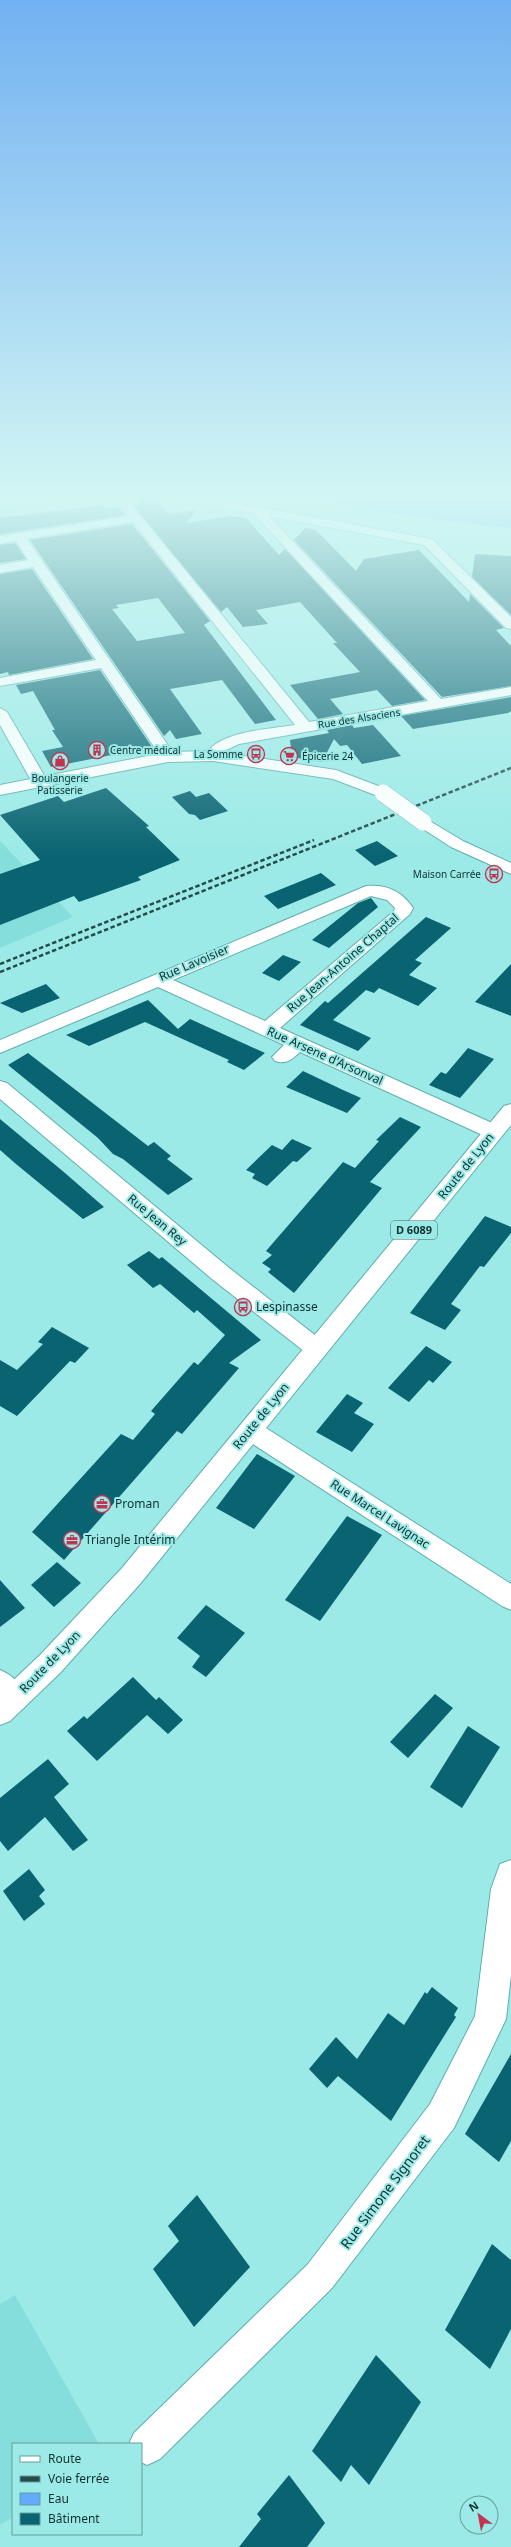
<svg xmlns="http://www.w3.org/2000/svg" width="511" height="2547" viewBox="0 0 511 2547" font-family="'Noto Sans',sans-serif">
	<rect width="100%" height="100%" fill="#9beae7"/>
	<path fill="#85dedb" d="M 0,499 L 8,499 L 29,531 L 0,536 Z
		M 0,841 L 73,917 L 0,948 Z
		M 15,2295 L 99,2444 L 13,2444 L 13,2517 L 0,2525 L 0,2304 Z"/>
	<path fill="#62acfe" d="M 313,499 L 511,499 L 511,528 L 369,511 Z"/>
	<path fill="#096371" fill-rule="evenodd" d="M 142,499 L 156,499 L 168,514 L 197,510 L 186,523 L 231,516 L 246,518 L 279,555 L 285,549 L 425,700 L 392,706 L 377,690 L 330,699 L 343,714 L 318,719 L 290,685 L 360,672 L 333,643 L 337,643 L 300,602 L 256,610 L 268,624 L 243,627 L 227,607 L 221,612 L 133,505 L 140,504 Z
		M 103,505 L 107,509 L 119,507 L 125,515 L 0,534 L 0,518 Z
		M 132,524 L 210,621 L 204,625 L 276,720 L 255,724 L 222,680 L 170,689 L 202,734 L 176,739 L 170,730 L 164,736 L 30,540 ZM 158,598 L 185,633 L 137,641 L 112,609 L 119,608 L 116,605 Z
		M 305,528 L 316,530 L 356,571 L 364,559 L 419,550 L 469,602 L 470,594 L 504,628 L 496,630 L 511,646 L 511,686 L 442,697 L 294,540 Z
		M 15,543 L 26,559 L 0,563 L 0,545 Z
		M 475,554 L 511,556 L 511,615 L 472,577 Z
		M 32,569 L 93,659 L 9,675 L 8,672 L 0,674 L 0,574 Z
		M 100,670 L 152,747 L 51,767 L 42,751 L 63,747 L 52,730 L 55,730 L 33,691 L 21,694 L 16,685 Z
		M 511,697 L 511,711 L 508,713 L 413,729 L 401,716 Z
		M 352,725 L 354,728 L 373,725 L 401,756 L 362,764 L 347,745 L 340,746 L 334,739 L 322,762 L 292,757 L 290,740 L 329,733 L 327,730 Z
		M 106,788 L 149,826 L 146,827 L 180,860 L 138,877 L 141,880 L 79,902 L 74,896 L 0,925 L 0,874 L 40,860 L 0,815 L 58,796 L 64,802 Z
		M 190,791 L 196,797 L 209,793 L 228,811 L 200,820 L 195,815 L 189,814 L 172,797 Z
		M 377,841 L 398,856 L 375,866 L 355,850 Z
		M 321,873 L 336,885 L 278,909 L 264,896 Z
		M 371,898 L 378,907 L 329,948 L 312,940 L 358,903 Z
		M 426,917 L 451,928 L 415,960 L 422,963 L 409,975 L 437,988 L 418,1006 L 379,988 L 374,993 L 366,990 L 333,1020 L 371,1038 L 358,1051 L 300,1025 L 325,1001 L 328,1003 Z
		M 283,955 L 301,962 L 279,981 L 262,973 Z
		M 511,964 L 511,1016 L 475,1002 Z
		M 46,984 L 60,998 L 22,1013 L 0,1003 Z
		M 148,1000 L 178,1029 L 190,1019 L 265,1053 L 244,1070 L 227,1062 L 229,1060 L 145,1022 L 89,1046 L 66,1035 Z
		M 468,1048 L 494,1059 L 460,1098 L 429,1085 L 441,1072 L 446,1074 Z
		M 28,1053 L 148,1146 L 154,1142 L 171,1156 L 167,1159 L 193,1179 L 168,1195 L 123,1159 L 113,1154 L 98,1138 L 8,1065 Z
		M 303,1071 L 343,1090 L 361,1098 L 347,1113 L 286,1087 Z
		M 400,1117 L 421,1127 L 370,1182 L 382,1188 L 294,1293 L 268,1272 L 271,1269 L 262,1263 L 272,1255 L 266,1251 L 343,1162 L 355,1168 L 379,1141 L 376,1140 Z
		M 0,1119 L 65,1173 L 104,1207 L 83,1219 L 16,1164 L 0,1150 Z
		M 292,1139 L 312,1148 L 297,1162 L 293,1161 L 267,1186 L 252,1178 L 255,1174 L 246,1170 L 272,1145 L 282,1150 Z
		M 485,1216 L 511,1227 L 511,1233 L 484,1267 L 480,1266 L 451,1304 L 461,1310 L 445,1330 L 410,1313 Z
		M 149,1251 L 159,1259 L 162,1257 L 261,1340 L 229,1363 L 239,1368 L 182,1434 L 177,1431 L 64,1560 L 32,1532 L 121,1434 L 133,1440 L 155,1414 L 151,1411 L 194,1362 L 198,1365 L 225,1335 L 197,1310 L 194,1313 L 160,1284 L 153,1288 L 127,1265 Z
		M 52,1327 L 89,1348 L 75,1363 L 70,1361 L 17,1416 L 0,1406 L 0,1360 L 17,1370 L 43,1344 L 38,1342 Z
		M 426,1346 L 452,1362 L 433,1383 L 429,1380 L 409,1402 L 388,1388 Z
		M 347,1394 L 363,1403 L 354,1413 L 374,1424 L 352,1452 L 316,1432 Z
		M 257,1454 L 295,1476 L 254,1529 L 216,1508 Z
		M 347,1516 L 382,1535 L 320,1621 L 285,1600 Z
		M 57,1562 L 81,1583 L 54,1607 L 31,1585 Z
		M 0,1580 L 25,1608 L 0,1627 Z
		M 206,1605 L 245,1633 L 206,1677 L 192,1667 L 200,1656 L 177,1638 Z
		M 133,1677 L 156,1700 L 159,1697 L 183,1720 L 168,1734 L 147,1715 L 97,1761 L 67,1731 L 84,1716 L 87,1719 Z
		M 435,1694 L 453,1708 L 408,1758 L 390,1742 Z
		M 468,1726 L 500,1747 L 462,1808 L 430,1787 Z
		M 48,1759 L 69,1784 L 54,1797 L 88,1840 L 73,1851 L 45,1817 L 8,1851 L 0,1841 L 0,1798 Z
		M 29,1869 L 45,1890 L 39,1896 L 45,1904 L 24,1921 L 3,1891 Z
		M 432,1987 L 458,2008 L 454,2015 L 456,2017 L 391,2121 L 338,2076 L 327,2088 L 309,2069 L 336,2037 L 357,2059 L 388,2013 L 404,2025 L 425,1992 L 427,1994 Z
		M 511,2054 L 511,2141 L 499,2162 L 465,2134 Z
		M 197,2195 L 250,2267 L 194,2327 L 153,2269 L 179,2241 L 168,2226 Z
		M 492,2244 L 511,2260 L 511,2329 L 490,2369 L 445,2330 Z
		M 376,2355 L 421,2402 L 369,2485 L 351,2465 L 341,2482 L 312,2451 Z
		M 289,2475 L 325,2523 L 307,2547 L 239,2547 L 261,2519 L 257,2514 Z"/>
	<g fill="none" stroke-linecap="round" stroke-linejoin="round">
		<g stroke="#60aeac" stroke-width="2">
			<path id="street" d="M 115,499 L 127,499 L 309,722 L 428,701 L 253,513 L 194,503 L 188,499 L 215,499 L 432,539 L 511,617 L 511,629 L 506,628 L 424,545 L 269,516 L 441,699 L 511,687 L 511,695 L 239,744 L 222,752 L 218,759 L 208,759 L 205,756 C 216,731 271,729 295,725 L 133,522 L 27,539 L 176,757 L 173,760 L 163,760 L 101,668 L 0,686 L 0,678 L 96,660 L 33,567 L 0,573 L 0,565 L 28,560 L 16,541 L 0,544 L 0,536 L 128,516 Z
				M 0,708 L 7,712 L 48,782 L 46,785 L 34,785 L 32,782 L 0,725 Z
				M 366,886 C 386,884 402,891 413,908 L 410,914 L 280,1028 L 501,1127 L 504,1132 L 501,1137 L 494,1139 L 487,1137 L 300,1052 C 292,1059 287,1065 275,1061 L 272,1057 L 284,1045 L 158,987 L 0,1053 L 0,1040 ZM 371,896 L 387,900 L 395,908 L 394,911 L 265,1021 L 173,980 Z
				M 0,1081 L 7,1083 L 228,1267 L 325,1343 L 328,1349 L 325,1355 L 317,1358 L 309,1355 L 212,1279 L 0,1099 Z
				M 250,1420 L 258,1423 L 511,1584 L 511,1610 L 502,1606 L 242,1437 L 238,1430 L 242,1423 Z
				M 0,1670 C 13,1675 22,1686 28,1699 L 24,1708 L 14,1712 L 4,1708 L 0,1703 Z
				M 511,1860 L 511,1975 L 506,2019 L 454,2128 L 332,2288 L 160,2459 L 147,2465 L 141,2462 L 141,2444 L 129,2444 L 134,2433 L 308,2264 L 430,2104 L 475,2016 L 491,1889 L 500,1864 Z"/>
		</g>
		<g stroke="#60aeac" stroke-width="2">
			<path id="secondary" d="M 213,751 L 336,770 L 389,790 L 391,793 L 383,798 L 333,779 L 213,761 L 168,762 L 0,795 L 0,785 L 168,752 Z
				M 423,817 L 463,841 L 511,863 L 511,874 L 451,847 L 417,825 L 415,822 L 417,819 Z"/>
		</g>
		<g stroke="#60aeac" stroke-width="2">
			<path id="primary" d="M 511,1104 L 511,1125 L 140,1584 L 60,1673 L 10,1721 L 0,1725 L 0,1693 L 40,1655 L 122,1568 L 504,1106 Z"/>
		</g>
		<use href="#street" fill="#fff" fill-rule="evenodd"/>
		<use href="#secondary" fill="#fff" fill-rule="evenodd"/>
		<use href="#primary" fill="#fff" fill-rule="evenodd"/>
		<path stroke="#244c4b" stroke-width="2.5" stroke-dasharray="4.5 2.5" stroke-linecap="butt" d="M 0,964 L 314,840
			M 0,972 L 511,768"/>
		<g stroke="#60aeac" stroke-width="18" stroke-linecap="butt">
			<path id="secondary-bridge" d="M 383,793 L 423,822"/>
		</g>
		<use href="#secondary-bridge" stroke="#fff" stroke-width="17"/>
	</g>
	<linearGradient id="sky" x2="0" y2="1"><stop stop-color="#72b1f1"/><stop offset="0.58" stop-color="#d2f6f4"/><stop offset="1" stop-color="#d2f6f4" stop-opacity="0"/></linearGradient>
	<rect width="511" height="856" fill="url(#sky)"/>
	<defs>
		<g id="building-ring" transform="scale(0.9)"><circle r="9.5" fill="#9beae7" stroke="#c33353" stroke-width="1.5"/><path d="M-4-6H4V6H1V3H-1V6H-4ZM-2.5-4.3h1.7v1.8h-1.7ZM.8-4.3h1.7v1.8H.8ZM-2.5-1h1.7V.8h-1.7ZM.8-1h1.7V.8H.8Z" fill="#c33353"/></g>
		<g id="bus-ring" transform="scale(0.9)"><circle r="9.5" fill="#9beae7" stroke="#c33353" stroke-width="1.5"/><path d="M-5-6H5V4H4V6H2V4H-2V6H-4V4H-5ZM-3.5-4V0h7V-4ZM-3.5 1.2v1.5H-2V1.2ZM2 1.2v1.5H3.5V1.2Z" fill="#c33353"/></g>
		<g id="supermarket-ring" transform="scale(0.9)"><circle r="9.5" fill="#9beae7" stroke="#c33353" stroke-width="1.5"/><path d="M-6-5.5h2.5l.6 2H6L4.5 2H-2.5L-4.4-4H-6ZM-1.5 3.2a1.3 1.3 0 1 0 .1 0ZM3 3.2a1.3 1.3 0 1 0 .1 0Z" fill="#c33353"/></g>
		<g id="shop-ring" transform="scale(0.9)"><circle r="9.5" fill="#9beae7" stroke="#c33353" stroke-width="1.5"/><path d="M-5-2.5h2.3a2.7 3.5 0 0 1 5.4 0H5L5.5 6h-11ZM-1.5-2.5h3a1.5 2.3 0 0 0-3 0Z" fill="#c33353"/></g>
		<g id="office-ring" transform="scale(0.9)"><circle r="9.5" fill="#9beae7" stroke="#c33353" stroke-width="1.5"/><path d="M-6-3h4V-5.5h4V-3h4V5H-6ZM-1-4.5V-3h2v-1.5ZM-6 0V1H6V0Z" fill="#c33353"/></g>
	</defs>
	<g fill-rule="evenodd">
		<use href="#building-ring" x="97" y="750"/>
		<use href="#bus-ring" x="256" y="754"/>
		<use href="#supermarket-ring" x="289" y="756"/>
		<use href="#shop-ring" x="60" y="761"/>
		<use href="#bus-ring" x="494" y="874"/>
		<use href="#bus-ring" x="243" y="1307"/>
		<use href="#office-ring" x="102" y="1504"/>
		<use href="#office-ring" x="72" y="1540"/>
	</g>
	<g text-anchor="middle" stroke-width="4" stroke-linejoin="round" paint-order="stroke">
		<g font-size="10" fill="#103130" stroke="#9beae7">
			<text transform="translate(359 718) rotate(-9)" y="4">Rue des Alsaciens</text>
		</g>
		<g font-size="10" fill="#103130" stroke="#9beae7" text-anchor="start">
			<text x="110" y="754">Centre médical</text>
			<text x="243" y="758" text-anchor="end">La Somme</text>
			<text x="302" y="760">Épicerie 24</text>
			<text x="60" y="782" text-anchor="middle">Boulangerie<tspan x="60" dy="12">Patisserie</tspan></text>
			<text x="481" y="878" text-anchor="end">Maison Carrée</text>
		</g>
		<rect fill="#9beae7" stroke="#3a6867" stroke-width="1" x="391" y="1221" width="46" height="18" rx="3"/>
		<g font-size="11" font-weight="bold" fill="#103130">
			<text x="414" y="1234">D 6089</text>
		</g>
		<g font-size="12" fill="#103130" stroke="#9beae7">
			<text transform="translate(194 963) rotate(-23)" y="4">Rue Lavoisier</text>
			<text transform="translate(343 963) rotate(-41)" y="4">Rue Jean-Antoine Chaptal</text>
			<text transform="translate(325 1056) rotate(24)" y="4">Rue Arsene d'Arsonval</text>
			<text transform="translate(466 1166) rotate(-51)" y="4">Route de Lyon</text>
			<text transform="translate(157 1220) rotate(40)" y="4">Rue Jean Rey</text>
			<text transform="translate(261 1416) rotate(-51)" y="4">Route de Lyon</text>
			<text transform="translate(380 1514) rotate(33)" y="4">Rue Marcel Lavignac</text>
			<text transform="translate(50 1662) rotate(-46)" y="4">Route de Lyon</text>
		</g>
		<g font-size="12" fill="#103130" stroke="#9beae7" text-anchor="start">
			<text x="256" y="1311">Lespinasse</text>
			<text x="115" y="1508">Proman</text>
			<text x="85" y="1544">Triangle Intérim</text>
		</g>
		<g font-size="14" fill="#103130" stroke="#9beae7">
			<text transform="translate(385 2192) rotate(-53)" y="5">Rue Simone Signoret</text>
		</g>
	</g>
	<rect x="12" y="2443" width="130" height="92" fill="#9beae7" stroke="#63a09e"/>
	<rect x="20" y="2456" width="20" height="6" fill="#ffffff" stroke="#63a09e"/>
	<text x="48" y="2463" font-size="12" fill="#103130">Route</text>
	<rect x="20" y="2476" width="20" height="6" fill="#244c4b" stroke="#63a09e"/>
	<text x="48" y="2483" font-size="12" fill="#103130">Voie ferrée</text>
	<rect x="20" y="2493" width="20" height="12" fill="#62acfe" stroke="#63a09e"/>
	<text x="48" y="2503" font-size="12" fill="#103130">Eau</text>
	<rect x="20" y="2513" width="20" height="12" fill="#096371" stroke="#63a09e"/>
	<text x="48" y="2523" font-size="12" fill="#103130">Bâtiment</text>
	<g transform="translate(479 2515) rotate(328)"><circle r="19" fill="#9beae7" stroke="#63a09e"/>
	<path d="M0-3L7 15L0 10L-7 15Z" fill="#c33353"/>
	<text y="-6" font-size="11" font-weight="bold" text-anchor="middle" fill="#103130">N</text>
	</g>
</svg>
